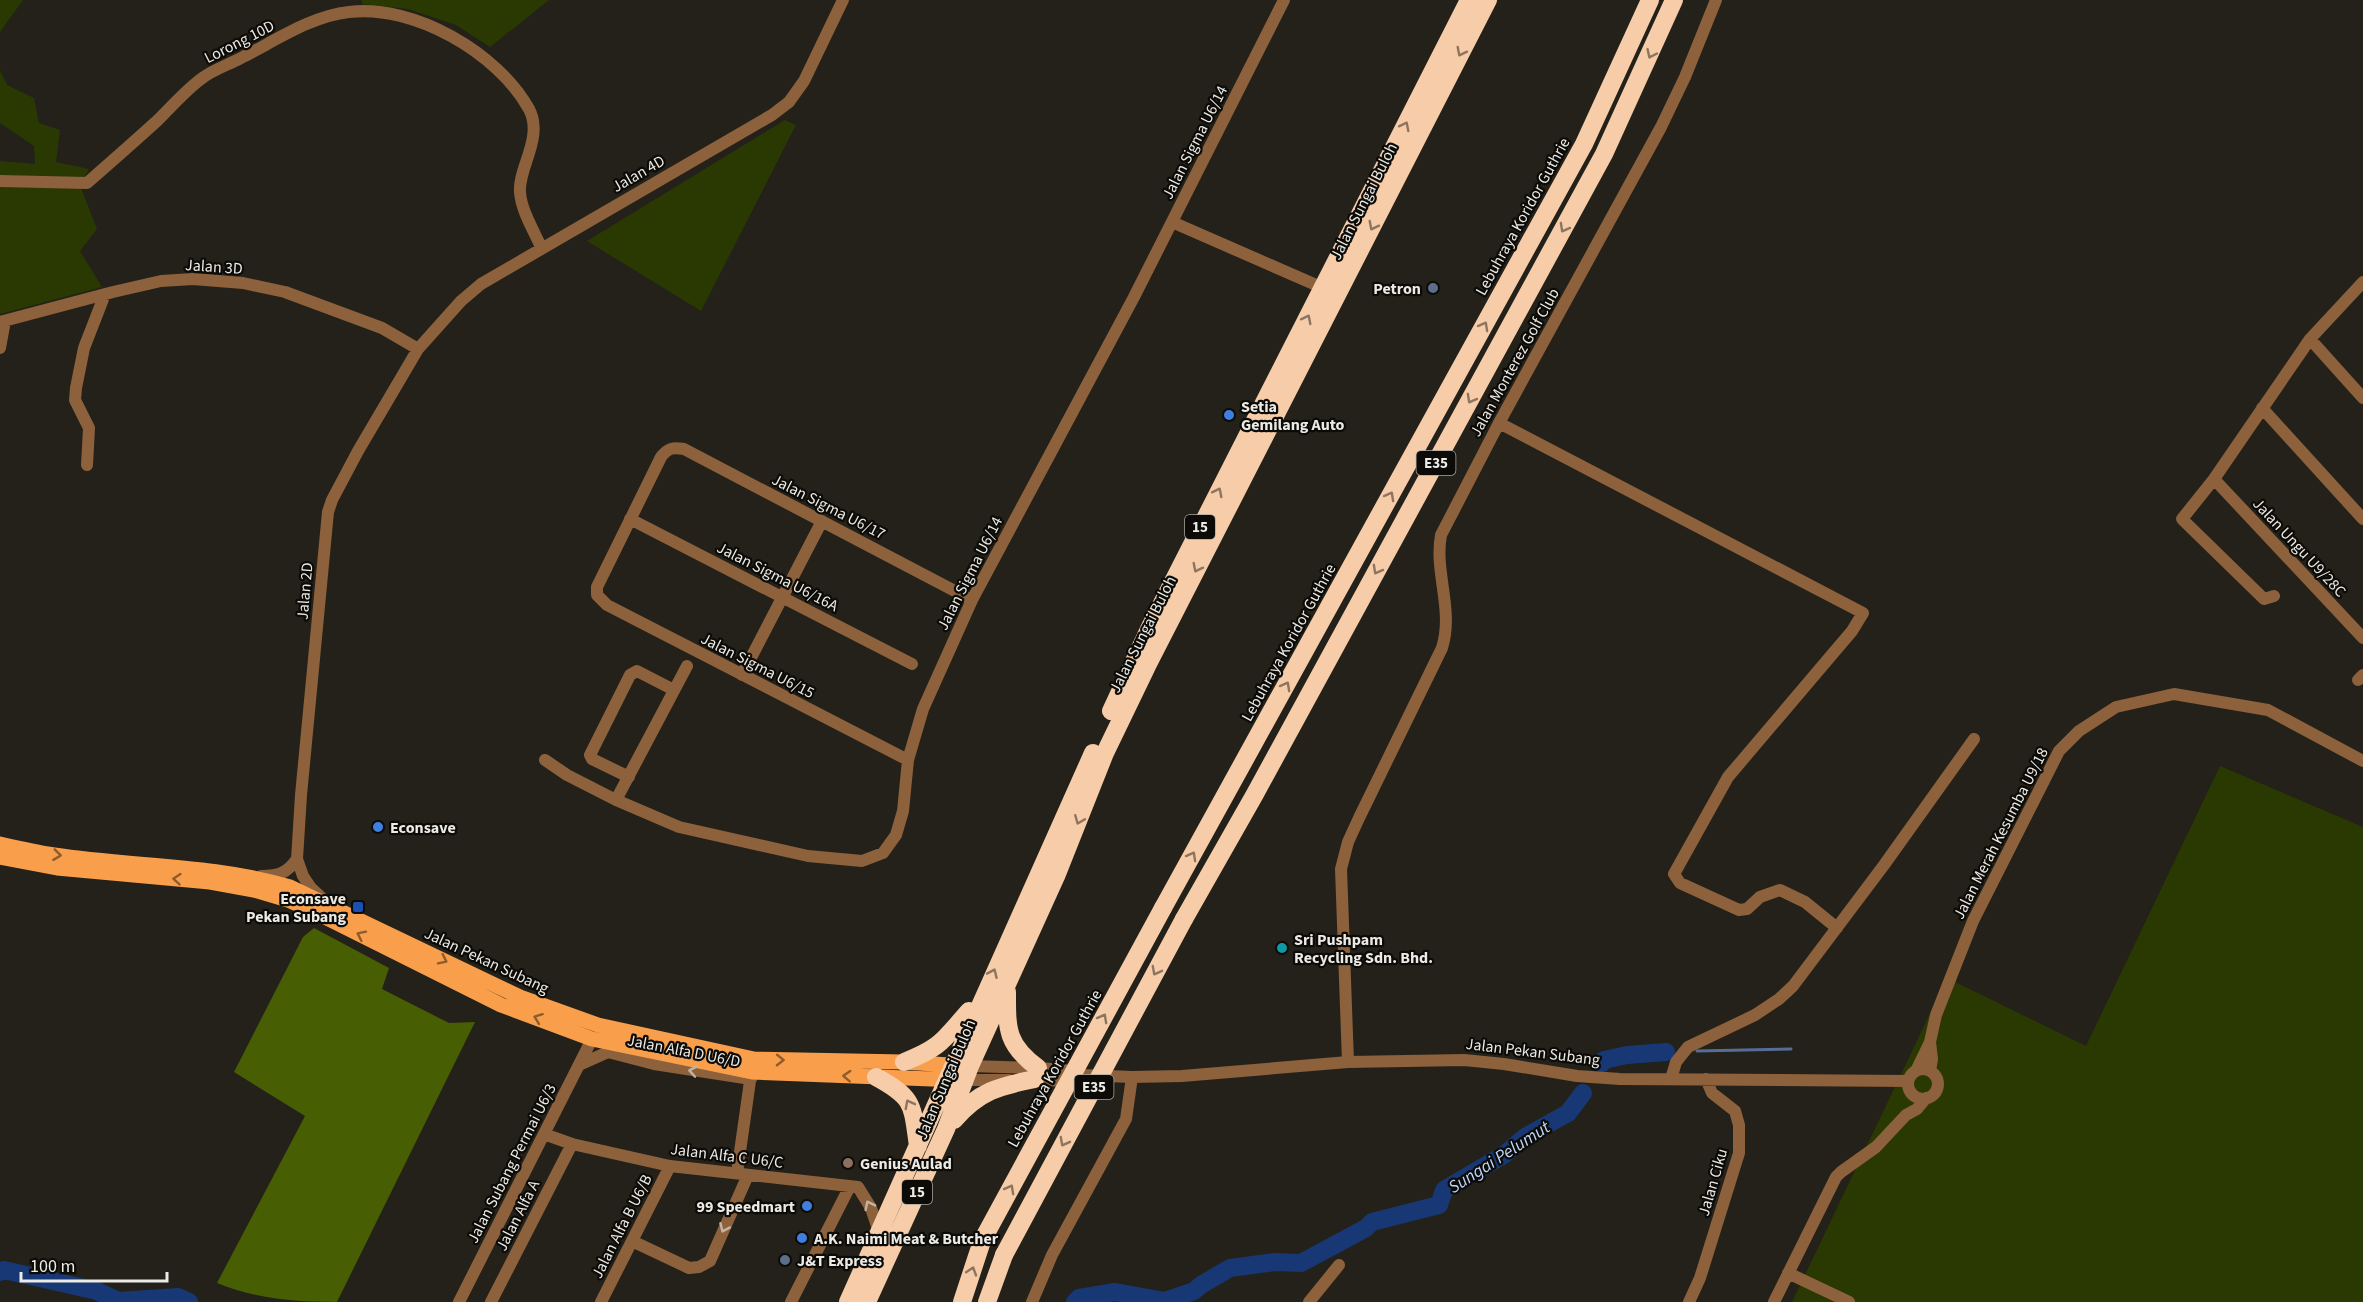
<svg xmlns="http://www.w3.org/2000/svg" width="2363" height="1302" viewBox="0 0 2363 1302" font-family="'Source Sans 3',sans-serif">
	<rect width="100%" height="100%" fill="#232119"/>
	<path fill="#2a3902" d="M 0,0 L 23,0 L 0,32 Z
		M 362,0 L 549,0 L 490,47 L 456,25 L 408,9 L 362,4 Z
		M 0,70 L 7,85 L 34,98 L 39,123 L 60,130 L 56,162 L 89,169 L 82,181 L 0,176 L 0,161 L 35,164 L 34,146 L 0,123 Z
		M 785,120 L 796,125 L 701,311 L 587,241 Z
		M 0,185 L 81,188 L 97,229 L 80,251 L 102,287 L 0,314 Z
		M 2220,766 L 2363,827 L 2363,1302 L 1792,1302 L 1947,978 L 2086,1046 Z"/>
	<path fill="#475e03" d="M 314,928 L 389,968 L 382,989 L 449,1023 L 475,1022 L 337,1302 C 295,1302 256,1299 217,1283 L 305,1116 L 234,1072 L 303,937 Z"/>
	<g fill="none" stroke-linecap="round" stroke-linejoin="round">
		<path stroke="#576d97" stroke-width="3" d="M 1697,1051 L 1791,1049"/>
		<path stroke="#183875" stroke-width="18" d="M 1602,1063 L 1604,1060 L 1627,1055 L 1666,1052
			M 0,1272 L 4,1270 L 97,1291 L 118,1301 L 178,1297 L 189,1302
			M 1075,1302 L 1079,1298 L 1115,1292 L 1165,1301 L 1194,1291 L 1201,1285 L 1230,1268 L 1275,1262 L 1301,1263 L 1366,1228 L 1372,1222 L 1439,1205 L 1444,1190 L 1505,1154 L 1525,1137 L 1568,1113 L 1583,1093"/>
		<path stroke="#8c613c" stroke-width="12" d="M 0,181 L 87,183 C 111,162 135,141 158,120 C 172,106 185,91 201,79 C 212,70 228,65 241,58 C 275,41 311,16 349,12 C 414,4 498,53 529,109 C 544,137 518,168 520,192 C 521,210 534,231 541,247
			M 1172,222 L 1323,288
			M 0,322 L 113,292 L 161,281 L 193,279 L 243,283 L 285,292 L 382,328 L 418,349
			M 2310,339 L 2363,398
			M 0,348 L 5,321
			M 2262,408 L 2363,519
			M 1499,423 L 1863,613 L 1852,631 L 1728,777 L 1674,874 L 1680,883 L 1739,910 L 1747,909 L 1760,897 L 1780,890 L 1805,902 L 1837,928
			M 87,465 L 89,428 L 75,400 L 76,388 L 84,348 L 105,294
			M 2214,479 L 2363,638
			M 630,519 L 912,664
			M 2274,596 L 2264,599 L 2182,519 L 2214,479 L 2310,339 L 2363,282
			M 742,675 L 822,521
			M 2358,680 L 2363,675
			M 545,760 L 567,775 L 616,800 L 679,827 L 808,856 L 862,861 L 883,853 L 896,835 L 903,811 L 908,760 L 923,709 L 972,600 L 1134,297 L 1284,0
			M 908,760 L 607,605 L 597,595 L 597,587 L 661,457 C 668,448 673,447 684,449 L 972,600
			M 629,777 L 592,759 L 590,755 L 630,675 L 637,671 L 674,690
			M 616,800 L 687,666
			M 261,876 C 279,876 287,873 297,859
			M 325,901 L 311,888 L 303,876 L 297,859 L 301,795 L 328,512 L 332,500 L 358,451 L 418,349 L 461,301 L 481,284 L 772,115 L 789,102 L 804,81 L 843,0
			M 1930,1042 L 1932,1059 L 1930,1071
			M 1348,1062 L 1341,869 L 1348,842 L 1359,818 L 1442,648 C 1454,610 1434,572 1441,535 L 1499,423 L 1661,127 L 1685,77 L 1716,0
			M 579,1065 L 608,1052 L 654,1064 L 751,1079
			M 970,1066 L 1038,1068 L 1065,1070 L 1082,1075 L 1132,1077 L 1182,1076 L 1348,1062 L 1464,1060 L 1504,1064 L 1577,1076 L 1620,1079 L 1908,1081
			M1908 1084a15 15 0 1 1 30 0a15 15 0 1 1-30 0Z
			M 1916,1071 L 1930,1042 L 1936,1015 L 1973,921 L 2059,751 L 2079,731 L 2116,707 L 2174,694 L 2268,710 L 2363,761
			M 1030,1079 L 1064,1081 L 1075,1077
			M 1671,1079 L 1676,1062 L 1688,1047 L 1755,1015 L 1779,999 L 1793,986 L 1884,865 L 1974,739
			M 965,1080 L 1009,1080
			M 544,1134 L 572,1144 L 670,1166 L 858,1187 L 871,1208 L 879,1232
			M 737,1173 L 751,1074
			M 632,1241 L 689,1268 L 699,1267 L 710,1261 L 748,1175
			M 1788,1273 L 1849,1302
			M 459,1302 L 592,1039
			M 491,1302 L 572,1144
			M 601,1302 L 670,1166
			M 791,1302 L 850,1186
			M 1032,1302 L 1052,1255 L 1126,1119 L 1132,1077
			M 1309,1302 L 1339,1265
			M 1689,1302 L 1700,1278 L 1739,1153 L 1739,1125 L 1735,1111 L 1712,1093 L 1706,1079
			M 1774,1302 L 1836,1177 L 1841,1172 L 1876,1147 L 1906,1115 L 1917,1109 L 1926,1098"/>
		<path stroke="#f99f4b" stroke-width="15" d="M 0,844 C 18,848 36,852 54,855 C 133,867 213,864 290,887 L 520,997 L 598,1025 L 754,1059 L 904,1062 L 964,1066
			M 0,857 L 57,868 L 210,882 L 254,890 L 288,900 L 321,915 L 501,1005 L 592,1039 L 752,1072 L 958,1080"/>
		<path stroke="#f7cca8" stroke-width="18" d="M 1111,711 L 1150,627 L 1469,0
			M 1163,908 L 1584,144 L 1650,0
			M 1184,919 L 1255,794 L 1604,154 L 1674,0
			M 1007,992 C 1007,1029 1006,1044 1038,1068
			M 904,1062 C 942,1047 943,1040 969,1011
			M 876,1077 C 915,1098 912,1105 918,1146
			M 954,1120 C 979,1091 999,1086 1035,1079
			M 848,1302 L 1093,753
			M 867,1302 L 946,1129 L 970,1066 L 1057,874 L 1105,753 L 1147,666 L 1488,0
			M 962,1302 L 982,1241
			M 987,1302 L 1004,1255"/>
		<path stroke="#f7cca8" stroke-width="18" d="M 982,1241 L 1163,908
			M 1004,1255 L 1184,919"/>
	</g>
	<defs><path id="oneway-chevron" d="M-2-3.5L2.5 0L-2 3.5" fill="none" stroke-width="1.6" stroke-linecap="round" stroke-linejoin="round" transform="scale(1.5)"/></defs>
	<g stroke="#8d7560">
		<use href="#oneway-chevron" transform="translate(1461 52) rotate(117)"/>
		<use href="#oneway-chevron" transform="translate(1651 54) rotate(115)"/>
		<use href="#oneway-chevron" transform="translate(1405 126) rotate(-63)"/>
		<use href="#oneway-chevron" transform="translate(1373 226) rotate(117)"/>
		<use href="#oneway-chevron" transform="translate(1564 228) rotate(119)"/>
		<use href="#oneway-chevron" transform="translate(1307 319) rotate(-63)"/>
		<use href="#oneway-chevron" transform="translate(1484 326) rotate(-61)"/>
		<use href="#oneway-chevron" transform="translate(1471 399) rotate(119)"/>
		<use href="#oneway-chevron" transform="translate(1218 492) rotate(-63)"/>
		<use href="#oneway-chevron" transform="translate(1390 496) rotate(-61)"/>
		<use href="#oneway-chevron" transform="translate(1197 568) rotate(117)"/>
		<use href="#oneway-chevron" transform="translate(1377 570) rotate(119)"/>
		<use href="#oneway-chevron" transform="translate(1286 686) rotate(-61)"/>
		<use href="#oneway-chevron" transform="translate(1079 820) rotate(112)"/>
		<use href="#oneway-chevron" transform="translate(1192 856) rotate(-61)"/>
		<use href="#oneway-chevron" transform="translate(1156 971) rotate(118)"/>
		<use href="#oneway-chevron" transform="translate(993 973) rotate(-66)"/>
		<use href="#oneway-chevron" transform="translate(1103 1018) rotate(-61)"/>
		<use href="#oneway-chevron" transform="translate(909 1104) rotate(-118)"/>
		<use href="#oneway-chevron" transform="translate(1064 1142) rotate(118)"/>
		<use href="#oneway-chevron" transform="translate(1010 1189) rotate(-61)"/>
		<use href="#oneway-chevron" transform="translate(972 1271) rotate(-72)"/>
	</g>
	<g stroke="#8e5c2c">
		<use href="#oneway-chevron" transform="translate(57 855) rotate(7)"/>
		<use href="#oneway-chevron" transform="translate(177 879) rotate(-175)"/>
		<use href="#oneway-chevron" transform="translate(361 935) rotate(-154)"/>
		<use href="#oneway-chevron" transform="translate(443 960) rotate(26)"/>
		<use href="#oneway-chevron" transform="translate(538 1018) rotate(-159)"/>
		<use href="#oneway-chevron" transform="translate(780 1060) rotate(1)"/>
		<use href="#oneway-chevron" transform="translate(847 1076) rotate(-177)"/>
	</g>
	<g stroke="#c5b3a1">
		<use href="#oneway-chevron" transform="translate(693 1071) rotate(-170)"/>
		<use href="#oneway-chevron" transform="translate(869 1205) rotate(-116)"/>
		<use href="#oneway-chevron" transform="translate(724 1228) rotate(114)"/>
	</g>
	<g fill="#5c6f8a" stroke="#0c0b07" stroke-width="2">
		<circle cx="1433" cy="288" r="6"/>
		<circle cx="785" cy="1260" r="6"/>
	</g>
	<g fill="#3f7fe0" stroke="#0c0b07" stroke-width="2">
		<circle cx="1229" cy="415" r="6"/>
		<circle cx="378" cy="827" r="6"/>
		<circle cx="807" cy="1206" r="6"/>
		<circle cx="802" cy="1238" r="6"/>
	</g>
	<rect fill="#1a4fb4" stroke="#0c0b07" stroke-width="2" x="352" y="901" width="12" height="12" rx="3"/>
	<circle fill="#0f9aa8" stroke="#0c0b07" stroke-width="2" cx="1282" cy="948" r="6"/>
	<circle fill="#8d6e63" stroke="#0c0b07" stroke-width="2" cx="848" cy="1163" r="6"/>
	<g text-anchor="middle" stroke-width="4.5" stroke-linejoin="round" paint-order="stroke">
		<g fill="#0c0b07" stroke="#a8a7a2" stroke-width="1.5">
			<rect x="1416.5" y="451" width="39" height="24" rx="4.5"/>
			<rect x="1185" y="515" width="30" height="24" rx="4.5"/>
			<rect x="1074.5" y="1075" width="39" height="24" rx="4.5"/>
			<rect x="902" y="1180" width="30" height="24" rx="4.5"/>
		</g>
		<g font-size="15" font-weight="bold" fill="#ebeae5">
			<text x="1436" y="468">E35</text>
			<text x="1200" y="532">15</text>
			<text x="1094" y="1092">E35</text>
			<text x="917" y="1197">15</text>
		</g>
		<g font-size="16" fill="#ebeae5" stroke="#0c0b07">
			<text transform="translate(239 41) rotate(-27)" y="6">Lorong 10D</text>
			<text transform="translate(1194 142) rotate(-63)" y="6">Jalan Sigma U6/14</text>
			<text transform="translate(638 173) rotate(-30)" y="6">Jalan 4D</text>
			<text transform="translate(1363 201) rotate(-63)" y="6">Jalan Sungai Buloh</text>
			<text transform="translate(1522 216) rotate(-61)" y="6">Lebuhraya Koridor Guthrie</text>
			<text transform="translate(214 266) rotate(4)" y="6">Jalan 3D</text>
			<text transform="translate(1514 362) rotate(-61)" y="6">Jalan Monterez Golf Club</text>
			<text transform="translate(829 506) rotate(27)" y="6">Jalan Sigma U6/17</text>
			<text transform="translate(2300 547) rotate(47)" y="6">Jalan Ungu U9/28C</text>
			<text transform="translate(969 573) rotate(-63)" y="6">Jalan Sigma U6/14</text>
			<text transform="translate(778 576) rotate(27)" y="6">Jalan Sigma U6/16A</text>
			<text transform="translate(304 591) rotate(-85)" y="6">Jalan 2D</text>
			<text transform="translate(1142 634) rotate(-63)" y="6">Jalan Sungai Buloh</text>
			<text transform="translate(1288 642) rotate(-61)" y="6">Lebuhraya Koridor Guthrie</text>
			<text transform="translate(758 665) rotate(27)" y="6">Jalan Sigma U6/15</text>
			<text transform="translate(2000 833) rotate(-63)" y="6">Jalan Merah Kesumba U9/18</text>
			<text transform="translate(487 960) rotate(25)" y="6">Jalan Pekan Subang</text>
			<text transform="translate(684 1050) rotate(11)" y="6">Jalan Alfa D U6/D</text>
			<text transform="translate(1533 1051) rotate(7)" y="6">Jalan Pekan Subang</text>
			<text transform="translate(1054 1068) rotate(-61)" y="6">Lebuhraya Koridor Guthrie</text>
			<text transform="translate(945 1079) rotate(-67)" y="6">Jalan Sungai Buloh</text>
			<text transform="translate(727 1155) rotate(7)" y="6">Jalan Alfa C U6/C</text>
			<text transform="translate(511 1163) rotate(-63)" y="6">Jalan Subang Permai U6/3</text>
			<text transform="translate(1712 1182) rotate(-74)" y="6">Jalan Ciku</text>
			<text transform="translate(517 1215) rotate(-63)" y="6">Jalan Alfa A</text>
			<text transform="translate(621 1226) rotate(-63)" y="6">Jalan Alfa B U6/B</text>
		</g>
		<g font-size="16" font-weight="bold" fill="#ebeae5" stroke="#0c0b07" text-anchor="start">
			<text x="1421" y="294" text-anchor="end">Petron</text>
			<text x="1241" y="412">Setia<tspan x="1241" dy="18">Gemilang Auto</tspan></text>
			<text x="390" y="833">Econsave</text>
			<text x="346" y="904" text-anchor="end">Econsave<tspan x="346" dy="18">Pekan Subang</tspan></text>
			<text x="1294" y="945">Sri Pushpam<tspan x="1294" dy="18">Recycling Sdn. Bhd.</tspan></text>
			<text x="860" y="1169">Genius Aulad</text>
			<text x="795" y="1212" text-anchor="end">99 Speedmart</text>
			<text x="814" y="1244">A.K. Naimi Meat &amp; Butcher</text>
			<text x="797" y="1266">J&amp;T Express</text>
		</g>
		<g font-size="18" font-style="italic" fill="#bfd4f9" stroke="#0c0b07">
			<text transform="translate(1499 1157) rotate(-33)" y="6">Sungai Pelumut</text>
		</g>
	</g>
	<path d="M21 1272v9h146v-9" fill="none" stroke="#ebeae5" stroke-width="3"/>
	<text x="30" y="1272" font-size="18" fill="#ebeae5" stroke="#0c0b07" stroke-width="4.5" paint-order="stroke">100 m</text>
</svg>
